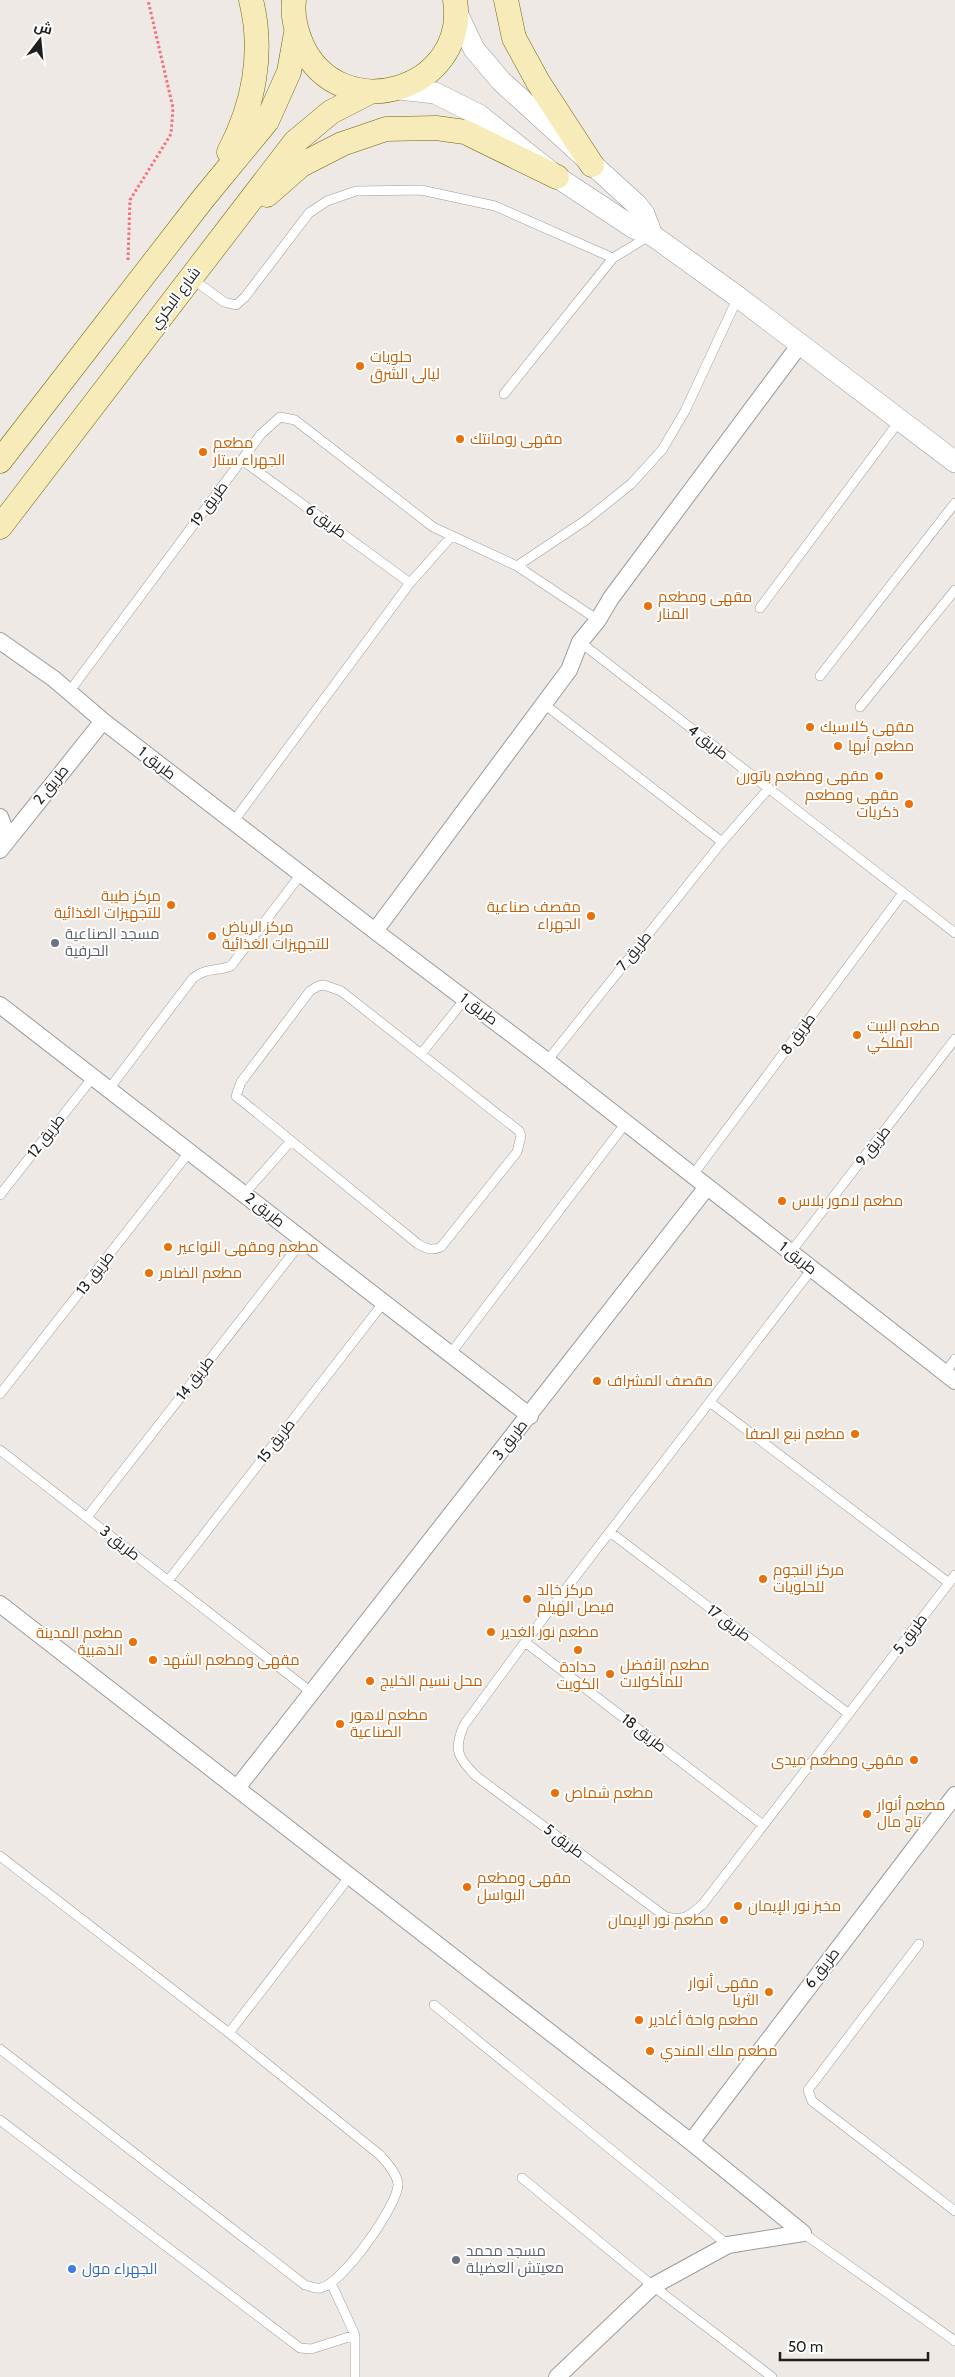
<svg xmlns="http://www.w3.org/2000/svg" width="955" height="2377" viewBox="0 0 955 2377" font-family="Cabin,Cairo,sans-serif">
	<rect width="100%" height="100%" fill="#eee9e4"/>
	<g fill="none" stroke-linecap="round" stroke-linejoin="round">
		<g stroke="#9b9b9b" stroke-width="10">
			<path id="service" d="M 191,278 L 224,302 L 236,305 L 245,297 L 309,213 L 327,201 L 356,191 L 421,190 L 495,206 L 613,258
				M 504,394 L 613,258 L 649,236
				M 242,460 L 410,583
				M 517,566 L 586,520 L 631,484 L 662,450 L 685,411 L 738,297
				M 760,608 L 900,420
				M 580,642 L 955,933
				M 820,676 L 955,503
				M 69,692 L 261,434 L 280,417 L 295,420 L 433,527 L 517,566 L 598,620
				M 544,704 L 722,842
				M 860,707 L 955,590
				M 233,822 L 410,583 L 451,537
				M 324,985 L 341,991 L 519,1131 L 521,1136 L 517,1152 L 441,1247 C 432,1251 427,1249 418,1244 L 236,1096 L 241,1082 L 310,991 L 318,986 Z
				M 421,1054 L 465,999
				M 547,1061 L 722,842 L 769,788
				M 109,1089 L 193,978 C 207,967 215,972 231,966 L 301,874
				M 692,1176 L 903,893
				M 244,1194 L 290,1142
				M 0,1195 L 93,1077
				M 790,1253 L 955,1039
				M 812,1269 L 525,1642 L 464,1725 C 453,1750 458,1758 476,1776 L 666,1917 C 685,1921 689,1916 703,1904 L 955,1575
				M 451,1353 L 625,1124
				M 945,1373 L 955,1359
				M 0,1394 L 190,1151
				M 711,1403 L 949,1583
				M 0,1450 L 311,1692
				M 87,1517 L 303,1240
				M 610,1532 L 849,1714
				M 168,1581 L 384,1302
				M 525,1642 L 763,1825
				M 0,1856 L 229,2033 L 380,2155 C 386,2162 397,2173 398,2184 C 399,2204 341,2286 320,2288 C 315,2289 309,2286 305,2285 L 0,2049
				M 919,1944 L 808,2090 L 812,2101 L 955,2211
				M 434,2005 L 728,2245
				M 229,2033 L 350,1876
				M 0,2120 L 300,2348 L 311,2349 L 355,2335
				M 522,2178 L 653,2286 L 772,2377
				M 803,2233 L 955,2341
				M 331,2283 L 355,2335 L 355,2377"/>
		</g>
		<g stroke="#9b9b9b" stroke-width="18">
			<path id="minor" d="M 0,641 L 54,679 L 103,721 L 375,931 L 547,1061 L 955,1381
				M 0,817 L 8,838
				M 0,850 L 103,721
				M 375,931 L 569,670 L 580,642 L 598,620 L 611,598 L 801,343
				M 0,1005 L 530,1416
				M 0,1604 L 691,2142 L 803,2233
				M 237,1788 L 707,1187
				M 691,2142 L 955,1795
				M 557,2377 L 653,2286 L 728,2245 L 803,2233"/>
		</g>
		<g stroke="#9b9b9b" stroke-width="22">
			<path id="tertiary" d="M 457,13 L 474,49 L 501,81 L 637,205 L 644,214 L 652,235
				M 399,89 L 435,93 L 479,115 L 557,177 L 634,228 L 652,235 L 738,297 L 955,462"/>
		</g>
		<g stroke="#716508" stroke-width="25">
			<path id="secondary" d="M 294,0 C 292,15 296,31 302,45 C 340,128 469,91 455,0
				M 506,0 L 514,38 L 538,82 L 592,165
				M 229,152 C 254,105 264,52 251,0
				M 267,195 L 301,165 L 342,144 L 386,129 L 436,128 L 465,132 L 557,177
				M 0,461 L 202,200 L 267,121 L 289,72 L 296,33
				M 0,527 L 295,142 L 331,112 L 370,92"/>
		</g>
		<path stroke="#f56f7f" stroke-width="3" stroke-dasharray="2.5 2.5" stroke-linecap="butt" d="M 128,260 L 130,200 L 171,134 L 173,108 L 148,0"/>
		<use href="#service" stroke="#fff" stroke-width="9"/>
		<use href="#minor" stroke="#fff" stroke-width="16"/>
		<use href="#tertiary" stroke="#fff" stroke-width="21"/>
		<use href="#secondary" stroke="#f7ecb9" stroke-width="24"/>
	</g>
	<g fill="#e8710a" stroke="#fff" stroke-width="2">
		<circle cx="360" cy="366" r="5"/>
		<circle cx="460" cy="439" r="5"/>
		<circle cx="203" cy="452" r="5"/>
		<circle cx="648" cy="606" r="5"/>
		<circle cx="810" cy="727" r="5"/>
		<circle cx="838" cy="746" r="5"/>
		<circle cx="879" cy="776" r="5"/>
		<circle cx="909" cy="804" r="5"/>
		<circle cx="171" cy="905" r="5"/>
		<circle cx="591" cy="916" r="5"/>
		<circle cx="212" cy="936" r="5"/>
		<circle cx="857" cy="1035" r="5"/>
		<circle cx="782" cy="1201" r="5"/>
		<circle cx="168" cy="1247" r="5"/>
		<circle cx="149" cy="1273" r="5"/>
		<circle cx="597" cy="1381" r="5"/>
		<circle cx="855" cy="1434" r="5"/>
		<circle cx="763" cy="1579" r="5"/>
		<circle cx="527" cy="1599" r="5"/>
		<circle cx="491" cy="1632" r="5"/>
		<circle cx="133" cy="1642" r="5"/>
		<circle cx="578" cy="1650" r="5"/>
		<circle cx="153" cy="1660" r="5"/>
		<circle cx="610" cy="1674" r="5"/>
		<circle cx="370" cy="1681" r="5"/>
		<circle cx="340" cy="1724" r="5"/>
		<circle cx="914" cy="1760" r="5"/>
		<circle cx="555" cy="1793" r="5"/>
		<circle cx="867" cy="1814" r="5"/>
		<circle cx="467" cy="1887" r="5"/>
		<circle cx="738" cy="1906" r="5"/>
		<circle cx="724" cy="1920" r="5"/>
		<circle cx="769" cy="1992" r="5"/>
		<circle cx="639" cy="2020" r="5"/>
		<circle cx="650" cy="2051" r="5"/>
	</g>
	<g fill="#6b7280" stroke="#fff" stroke-width="2">
		<circle cx="55" cy="943" r="5"/>
		<circle cx="456" cy="2260" r="5"/>
	</g>
	<circle fill="#3f7fe0" stroke="#fff" stroke-width="2" cx="72" cy="2269" r="5"/>
	<g text-anchor="middle" stroke-width="4" stroke-linejoin="round" paint-order="stroke">
		<g font-size="15" fill="#1e1e1e" stroke="#fff">
			<text transform="translate(175 298) rotate(-53)" y="5">شارع البكري</text>
			<text transform="translate(209 504) rotate(-53)" y="5">طريق 19</text>
			<text transform="translate(326 521) rotate(36)" y="5">طريق 6</text>
			<text transform="translate(708 742) rotate(38)" y="5">طريق 4</text>
			<text transform="translate(157 763) rotate(38)" y="5">طريق 1</text>
			<text transform="translate(51 785) rotate(-51)" y="5">طريق 2</text>
			<text transform="translate(634 951) rotate(-51)" y="5">طريق 7</text>
			<text transform="translate(479 1009) rotate(37)" y="5">طريق 1</text>
			<text transform="translate(798 1034) rotate(-53)" y="5">طريق 8</text>
			<text transform="translate(46 1136) rotate(-52)" y="5">طريق 12</text>
			<text transform="translate(873 1146) rotate(-52)" y="5">طريق 9</text>
			<text transform="translate(265 1210) rotate(38)" y="5">طريق 2</text>
			<text transform="translate(798 1258) rotate(38)" y="5">طريق 1</text>
			<text transform="translate(95 1273) rotate(-52)" y="5">طريق 13</text>
			<text transform="translate(195 1378) rotate(-52)" y="5">طريق 14</text>
			<text transform="translate(510 1440) rotate(-52)" y="5">طريق 3</text>
			<text transform="translate(276 1441) rotate(-52)" y="5">طريق 15</text>
			<text transform="translate(120 1543) rotate(38)" y="5">طريق 3</text>
			<text transform="translate(729 1623) rotate(37)" y="5">طريق 17</text>
			<text transform="translate(910 1634) rotate(-53)" y="5">طريق 5</text>
			<text transform="translate(644 1733) rotate(38)" y="5">طريق 18</text>
			<text transform="translate(564 1841) rotate(37)" y="5">طريق 5</text>
			<text transform="translate(822 1968) rotate(-52)" y="5">طريق 6</text>
		</g>
		<g font-size="15" fill="#c56008" stroke="#fff" text-anchor="start">
			<text x="370" y="362">حلويات<tspan x="370" dy="17">ليالى الشرق</tspan></text>
			<text x="470" y="444">مقهى رومانتك</text>
			<text x="213" y="448">مطعم<tspan x="213" dy="17">الجهراء ستار</tspan></text>
			<text x="658" y="602">مقهى ومطعم<tspan x="658" dy="17">المنار</tspan></text>
			<text x="820" y="732">مقهى كلاسيك</text>
			<text x="848" y="751">مطعم أبها</text>
			<text x="869" y="781" text-anchor="end">مقهى ومطعم باتورن</text>
			<text x="899" y="800" text-anchor="end">مقهى ومطعم<tspan x="899" dy="17">ذكريات</tspan></text>
			<text x="161" y="901" text-anchor="end">مركز طيبة<tspan x="161" dy="17">للتجهيزات الغذائية</tspan></text>
			<text x="581" y="912" text-anchor="end">مقصف صناعية<tspan x="581" dy="17">الجهراء</tspan></text>
			<text x="222" y="932">مركز الرياض<tspan x="222" dy="17">للتجهيزات الغذائية</tspan></text>
			<text x="867" y="1031">مطعم البيت<tspan x="867" dy="17">الملكي</tspan></text>
			<text x="792" y="1206">مطعم لامور بلاس</text>
			<text x="178" y="1252">مطعم ومقهى النواعير</text>
			<text x="159" y="1278">مطعم الضامر</text>
			<text x="607" y="1386">مقصف المشراف</text>
			<text x="845" y="1439" text-anchor="end">مطعم نبع الصفا</text>
			<text x="773" y="1575">مركز النجوم<tspan x="773" dy="17">للحلويات</tspan></text>
			<text x="537" y="1595">مركز خالد<tspan x="537" dy="17">فيصل الهيلم</tspan></text>
			<text x="501" y="1637">مطعم نور الغدير</text>
			<text x="123" y="1638" text-anchor="end">مطعم المدينة<tspan x="123" dy="17">الذهبية</tspan></text>
			<text x="163" y="1665">مقهى ومطعم الشهد</text>
			<text x="620" y="1670">مطعم الأفضل<tspan x="620" dy="17">للمأكولات</tspan></text>
			<text x="578" y="1672" text-anchor="middle">حدادة<tspan x="578" dy="17">الكويت</tspan></text>
			<text x="380" y="1686">محل نسيم الخليج</text>
			<text x="350" y="1720">مطعم لاهور<tspan x="350" dy="17">الصناعية</tspan></text>
			<text x="904" y="1765" text-anchor="end">مقهي ومطعم ميدى</text>
			<text x="565" y="1798">مطعم شماص</text>
			<text x="877" y="1810">مطعم أنوار<tspan x="877" dy="17">تاج مال</tspan></text>
			<text x="477" y="1883">مقهى ومطعم<tspan x="477" dy="17">البواسل</tspan></text>
			<text x="748" y="1911">مخبز نور الإيمان</text>
			<text x="714" y="1925" text-anchor="end">مطعم نور الإيمان</text>
			<text x="759" y="1988" text-anchor="end">مقهى أنوار<tspan x="759" dy="17">الثريا</tspan></text>
			<text x="649" y="2025">مطعم واحة أغادير</text>
			<text x="660" y="2056">مطعم ملك المندي</text>
		</g>
		<g font-size="15" fill="#5b616d" stroke="#fff" text-anchor="start">
			<text x="65" y="939">مسجد الصناعية<tspan x="65" dy="17">الحرفية</tspan></text>
			<text x="466" y="2256">مسجد محمد<tspan x="466" dy="17">معيتش العضيلة</tspan></text>
		</g>
		<g font-size="15" fill="#366cbe" stroke="#fff" text-anchor="start">
			<text x="82" y="2274">الجهراء مول</text>
		</g>
	</g>
	<g transform="translate(40 40) rotate(16)" stroke="#ffffff" stroke-width="4" paint-order="stroke">
	<path d="M0-4L9 19L0 12L-9 19Z" fill="#1e1e1e"/>
	<text y="-8" font-size="14" font-weight="bold" text-anchor="middle" fill="#1e1e1e">ش</text>
	</g>
	<path d="M780 2352v8h148v-8" fill="none" stroke="#1e1e1e" stroke-width="2.5"/>
	<text x="788" y="2352" font-size="15" fill="#1e1e1e" stroke="#ffffff" stroke-width="4" paint-order="stroke">50 m</text>
</svg>
